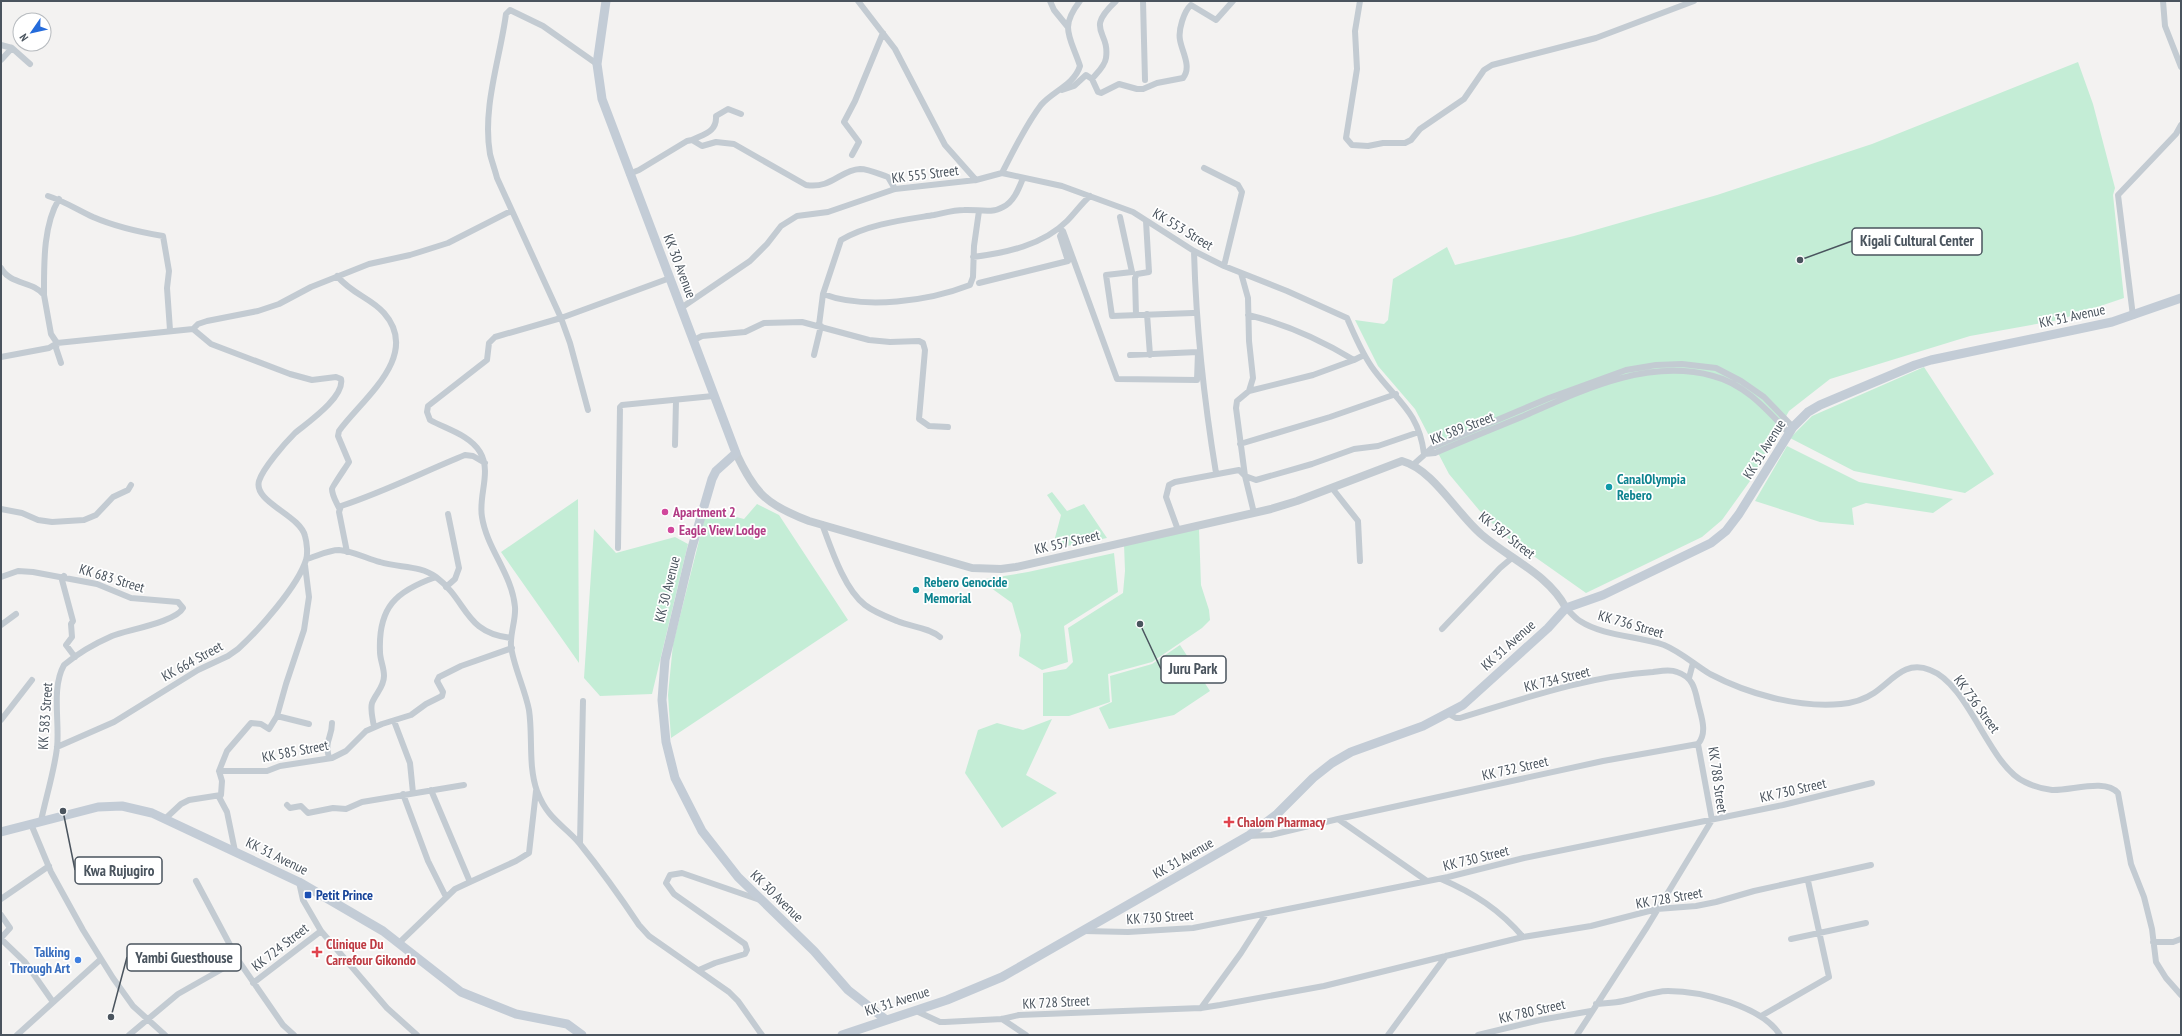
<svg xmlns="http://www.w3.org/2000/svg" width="2182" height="1036" viewBox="0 0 2182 1036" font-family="'PT Sans Narrow',sans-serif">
	<rect width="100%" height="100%" fill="#f3f2f1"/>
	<path fill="#c4edd6" d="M 2078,62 L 2093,104 L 2115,188 L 2113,195 L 2124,298 L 2059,320 L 1970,336 L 1830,379 L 1789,411 L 1750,481 L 1722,520 L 1702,537 L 1586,593 L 1505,536 L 1479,510 L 1449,474 L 1415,409 L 1378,366 L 1355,320 L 1384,324 L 1388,320 L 1393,279 L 1447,247 L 1455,265 L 1574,236 L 1717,195 L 1872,144 Z
		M 1924,367 L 1994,474 L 1965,493 L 1854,471 L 1790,438 L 1812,416 Z
		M 1787,446 L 1859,482 L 1953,499 L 1933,513 L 1866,503 L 1852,508 L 1854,525 L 1820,522 L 1755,501 Z
		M 1052,492 L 1067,511 L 1084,504 L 1107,538 L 1052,549 L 1061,515 L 1047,495 Z
		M 578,499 L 579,663 L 501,552 Z
		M 757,504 L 779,515 L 848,620 L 671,738 L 668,695 L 673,644 L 707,509 L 744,519 Z
		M 594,529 L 616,553 L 675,537 L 688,544 L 652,694 L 600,696 L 584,678 Z
		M 1199,529 L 1201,585 L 1209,610 L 1210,620 L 1202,628 L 1152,662 L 1108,674 L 1110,702 L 1069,716 L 1043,716 L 1043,673 L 1066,669 L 1073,662 L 1068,628 L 1123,593 L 1125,571 L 1124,544 Z
		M 1114,553 L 1118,592 L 1064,626 L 1068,662 L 1042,670 L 1019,656 L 1021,635 L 1012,603 L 980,580 L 1028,572 Z
		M 1180,645 L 1210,691 L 1174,715 L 1109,729 L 1099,708 L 1112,702 L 1110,676 L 1152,664 Z
		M 1052,719 L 1026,775 L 1057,793 L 1002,828 L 965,773 L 978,730 L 997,723 L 1023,730 Z"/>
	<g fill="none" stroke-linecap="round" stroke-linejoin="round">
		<path stroke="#c3cbd2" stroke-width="6" d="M 858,1 L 895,49 L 945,145 L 976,180
			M 1050,1 L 1054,10 L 1067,26
			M 1143,1 L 1145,80
			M 1360,1 L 1355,31 L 1357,69 L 1346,138 L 1352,145 L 1368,146 L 1383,143 L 1405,143 L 1411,140 L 1420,129 L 1464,99 L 1484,70 L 1492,65 L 1596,38 L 1694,1
			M 2163,1 L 2165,26 L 2181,67
			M 1,45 L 12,48 L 30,64
			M 1,60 L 12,48
			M 1092,79 C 1097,73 1105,66 1106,58 C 1110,30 1084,31 1116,1
			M 1062,90 L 1074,86 L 1086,75 L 1092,79 L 1098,92 L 1101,93 L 1119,84 L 1137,89 L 1143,89 L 1157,83 L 1183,78 C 1192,67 1182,52 1180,40 C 1178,30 1184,11 1191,5 L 1216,20 L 1233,1
			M 692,140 C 704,134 717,132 716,116 L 728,109 L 741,114
			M 852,155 L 859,142 L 844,122 L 855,101 L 883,33
			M 1204,168 L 1238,185 L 1242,192 L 1224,266
			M 1002,173 L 1062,186 L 1133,212 L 1194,251 L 1224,266 L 1287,291 L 1347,318 C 1355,336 1362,354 1374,370 C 1397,401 1419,412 1424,454
			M 629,174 L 639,170 L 687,141 L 692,140 L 702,146 L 716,142 L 734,144 L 806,185 C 832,189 840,170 860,169 C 869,169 879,174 888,177 L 895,189
			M 48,196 C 64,201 78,210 93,217 C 116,227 139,232 163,236 L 169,271 L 167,288 L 170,330
			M 1120,217 L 1132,272 L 1106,275 L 1112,316 L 1193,313
			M 1194,251 C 1196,325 1204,400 1216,473
			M 973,257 C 1006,253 1043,245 1067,221 C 1075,213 1081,204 1090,196
			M 1,268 C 10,285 33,281 44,295 L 51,334 L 57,343 L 56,348 L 61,363
			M 1241,273 L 1248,298 L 1249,341 L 1253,378 L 1249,391 L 1237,401 L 1236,408 L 1245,476 L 1256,480 L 1312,464 L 1354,449 L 1378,446 L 1419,432
			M 337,276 C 352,294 371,298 384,313 C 422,356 361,400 339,431 L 338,436 L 349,462 C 346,467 332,487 332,489 C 332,496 337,503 339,508
			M 670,278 L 561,318 L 495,337 L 489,343 L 487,360 L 428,406 L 427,412 L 430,420 C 446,429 470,435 480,452 C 492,472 478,496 482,517 C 487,549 512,574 515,607 C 516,620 510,633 511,646 C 513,665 525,689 529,710 C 533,737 528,766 537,791 C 548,820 563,824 580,844 C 601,870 621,898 639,925 L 649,936 L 729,992 L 738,1001 L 762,1035
			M 979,283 L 1068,261 L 1060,236 L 1063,231 L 1117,379 L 1197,380 L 1198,352 L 1130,355
			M 823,294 C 865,310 929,301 970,285 L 973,277 L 974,246 L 979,211
			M 44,295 C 44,265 43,225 59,199
			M 681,308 L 750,261 L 767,244 L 781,226 L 797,216 L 828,212 L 895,189 L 976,180 L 1002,173 C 1014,150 1025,126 1041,105 C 1053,91 1074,85 1080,66 C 1070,36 1059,28 1080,1
			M 1147,314 L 1150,355
			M 1136,315 L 1135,278 L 1137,274 L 1149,272 L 1146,221
			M 1248,315 C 1286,324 1321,340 1354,360 L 1364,355
			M 2133,316 L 2118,195 L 2176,134 L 2181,125
			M 819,325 L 823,294 L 841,240 C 868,224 903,220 934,215 C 944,213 954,210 964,210 C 977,209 992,214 1003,207 C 1014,202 1019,188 1023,178
			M 694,340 L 702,336 L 745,332 L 764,323 L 802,322 L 869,340 L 890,342 L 919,341 L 923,343 L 925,350 L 919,419 L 929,426 L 948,427
			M 814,355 L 821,326
			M 1,357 L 49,348 L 57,343 L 193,329 L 198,324 L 207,321 L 258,311 L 279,304 L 311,287 L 369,264 L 410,255 L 448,243 L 511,211
			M 1249,391 L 1313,375 L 1354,360
			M 588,410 L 570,343 L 561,318 L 497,178 C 495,170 492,162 490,154 C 482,108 500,59 506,14 L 510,10 L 543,26 L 597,64
			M 1240,444 L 1330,417 L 1396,394
			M 675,445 L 676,400
			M 1424,454 L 1435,453 C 1465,440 1495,428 1524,416 C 1583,390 1648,358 1713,376 C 1745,384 1767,410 1789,433
			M 1414,464 L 1433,447 L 1549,398 L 1626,370 L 1656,365 L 1682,364 L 1716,368 L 1741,381 L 1764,397 L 1793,427
			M 1332,488 L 1358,521 L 1360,561
			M 1,509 L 22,513 L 38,520 L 52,522 L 84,520 L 96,515 L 113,497 L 128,490 L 131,485
			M 822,524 C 831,548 844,589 865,605 C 874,612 887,617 897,621 C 911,627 928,627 940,637
			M 1178,530 L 1166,497 L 1169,485 L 1175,482 L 1239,470 L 1245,476 L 1254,513
			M 618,548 L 620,407 L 622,405 L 713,396
			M 347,552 L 339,512 L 341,506 C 384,492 423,472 465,455 L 473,456 L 485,463
			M 307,559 C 317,556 329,550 339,550 C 353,551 368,559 380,562 C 399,568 420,565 436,577 C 468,601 464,633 511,638
			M 64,576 L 62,580 L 73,621 L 71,624 L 72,637 L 66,645 L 75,657
			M 1,577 L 18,571 L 33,572 L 97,584 L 131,598 L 178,602 L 183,608 C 176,622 127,630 112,636 C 96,643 77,654 64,665 C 51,688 60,723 57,748 C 54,772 46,797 41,821
			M 446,587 L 455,579 L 459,568 L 448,514
			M 1566,608 C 1571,613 1575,618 1580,621 C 1603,636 1638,636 1664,645 C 1681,652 1695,665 1710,674 C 1748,694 1798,708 1841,704 C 1852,703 1865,699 1874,693 C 1893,680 1905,660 1930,670 C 1969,684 1989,766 2025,782 C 2033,786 2043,789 2052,790 C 2071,791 2105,778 2118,793 L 2131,864 L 2144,897 L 2152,929 L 2156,962 L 2166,978 L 2181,995
			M 1,625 L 16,614
			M 1442,629 L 1500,568 L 1513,557
			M 1689,678 L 1693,663
			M 1449,714 L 1456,718 L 1460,718 C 1523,699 1588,676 1653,672 C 1661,671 1670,669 1677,672 C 1693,677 1695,689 1698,703 C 1701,716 1708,732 1698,744 L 1712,820 L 1647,927 L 1577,1035
			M 277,716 L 309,724
			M 1,720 L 32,680
			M 394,721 L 410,763 L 413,793
			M 374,727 C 373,720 370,710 372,703 C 376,693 384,687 384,676 C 384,667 380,660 380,652 C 378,607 396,591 436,577
			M 57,747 L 114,722 L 198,670 L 228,656 L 238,649 C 258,631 298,586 306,560 C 308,554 307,543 305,536 C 300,515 253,502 259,481 C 263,468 285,443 295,433 C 307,423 345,397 341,379 L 336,377 L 312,380 L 290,374 L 211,344 L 193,329
			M 329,758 C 324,739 332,739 332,723
			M 219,771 L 227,751 L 251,723 L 261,724 L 269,729 L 277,716 L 286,684 L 304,630 L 309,597 L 305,565
			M 403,794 L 428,861 L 446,897
			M 219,797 L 227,812 L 235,851
			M 287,805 L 290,808 L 301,806 L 308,813 L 333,808 L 346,809 L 362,802 L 464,785
			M 166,818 L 181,804 L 189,800 L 221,795 L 222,781 L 219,771 L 267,771 L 280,766 L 332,758 L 346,751 L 366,731 L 382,724 L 411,715 L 426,704 L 442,696 L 443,692 L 437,681 L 439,677 L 461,666 L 512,648
			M 1338,819 L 1603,761 L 1698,744
			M 31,824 L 51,872 L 83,930 L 113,978 L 133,1006 L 165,1035
			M 1248,836 L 1271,835 L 1338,819 L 1427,881
			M 580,843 L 583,701
			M 1441,879 C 1474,893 1500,910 1523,937
			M 196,881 L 238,960 L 283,1025 L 294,1035
			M 299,882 L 303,900 L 321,931 L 387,1008 L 417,1035
			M 470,882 L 516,861 L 529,853 L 536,791
			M 1,899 L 49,866
			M 1,915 L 10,928 L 1,938
			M 1084,931 L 1128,932 L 1193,928 L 1448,877 L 1524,858 L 1783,805 L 1872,783
			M 1,939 L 25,962 L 53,1002
			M 1791,939 L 1866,923
			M 2153,942 L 2173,942 L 2181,939
			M 399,943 L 455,889 L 470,882 L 431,790
			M 699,970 L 715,963 L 745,954 L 747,950 L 745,944 L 674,894 L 666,883 L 670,875 L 682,873 L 760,900
			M 253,983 L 321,931
			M 1596,1004 C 1605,1003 1615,1003 1623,1001 C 1638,998 1653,991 1668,991 C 1701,991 1762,1006 1780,1035
			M 1201,1008 L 1241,953 L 1266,914
			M 914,1010 L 940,1022 L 945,1022 L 1002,1019 L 1019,1015 L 1201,1008 L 1220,1005 L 1324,986 L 1523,937 L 1591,926 L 1657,909 L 1696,906 L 1716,902 L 1754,891 L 1871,865
			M 1761,1016 L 1829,977 L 1808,881
			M 1002,1019 L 1026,1035
			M 17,1035 L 101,959
			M 129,1035 L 178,994 L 238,960
			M 1388,1035 L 1446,956
			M 1478,1035 L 1540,1020 L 1591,1011"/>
		<path stroke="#c3cbd2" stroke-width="8" d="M 736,453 C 755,494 767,505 809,521 L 972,568 L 1001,569 L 1016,567 L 1271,509 L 1297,501 L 1402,461 C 1434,470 1456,513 1482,535 C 1510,559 1548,574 1566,608"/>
		<path stroke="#c3ccd6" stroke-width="9" d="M 606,1 L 597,64 L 602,99 L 736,453 L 716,471 L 712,479 L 691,551 L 665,660 L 662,700 L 666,742 L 675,778 L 702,831 L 738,877 L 814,951 L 848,990 L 885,1019
			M 1,832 L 98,807 L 122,806 L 152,813 L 299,882 L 383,931 L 461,992 L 516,1014 L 567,1024 L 582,1035
			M 842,1035 L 947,1000 L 1002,977 L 1248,836 L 1277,814 L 1313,778 L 1332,763 L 1351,752 L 1423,726 L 1463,705 L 1548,628 L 1566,608 L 1603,595 L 1711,543 L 1726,531 L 1739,514 L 1793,427 L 1808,412 L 1820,405 L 1915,365 L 1931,360 L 2112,322 L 2181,298"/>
	</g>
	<g fill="#0f9aa8" stroke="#fff" stroke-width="1.5">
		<circle cx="1609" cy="487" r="4"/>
		<circle cx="916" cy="590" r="4"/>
	</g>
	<g fill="#d1479c" stroke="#fff" stroke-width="1.5">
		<circle cx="665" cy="512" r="4"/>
		<circle cx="671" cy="530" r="4"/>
	</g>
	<g fill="#e0444e" stroke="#fff" stroke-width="1.5">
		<path d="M1227 816h4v4h4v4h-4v4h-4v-4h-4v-4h4z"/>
		<path d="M315 946h4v4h4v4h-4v4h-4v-4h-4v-4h4z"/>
	</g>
	<rect fill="#1a4fb4" stroke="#fff" stroke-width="1.5" x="304" y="891" width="8" height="8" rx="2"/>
	<circle fill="#3f7fe0" stroke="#fff" stroke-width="1.5" cx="78" cy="960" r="4"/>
	<g text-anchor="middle" stroke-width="3.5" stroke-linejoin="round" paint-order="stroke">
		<g font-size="14" fill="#4a545e" stroke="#fff">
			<text transform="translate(925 174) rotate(-7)" y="5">KK 555 Street</text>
			<text transform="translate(1183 229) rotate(31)" y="5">KK 553 Street</text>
			<text transform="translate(680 266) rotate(69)" y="5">KK 30 Avenue</text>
			<text transform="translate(2072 316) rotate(-12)" y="5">KK 31 Avenue</text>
			<text transform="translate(1462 428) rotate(-21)" y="5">KK 589 Street</text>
			<text transform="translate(1764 449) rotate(-58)" y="5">KK 31 Avenue</text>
			<text transform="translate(1507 535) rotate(38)" y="5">KK 587 Street</text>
			<text transform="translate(1067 542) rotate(-13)" y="5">KK 557 Street</text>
			<text transform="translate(112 578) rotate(17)" y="5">KK 683 Street</text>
			<text transform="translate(667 589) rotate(-76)" y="5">KK 30 Avenue</text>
			<text transform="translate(1631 624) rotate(16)" y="5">KK 736 Street</text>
			<text transform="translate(1508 645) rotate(-42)" y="5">KK 31 Avenue</text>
			<text transform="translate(192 661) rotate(-29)" y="5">KK 664 Street</text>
			<text transform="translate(1557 679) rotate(-14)" y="5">KK 734 Street</text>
			<text transform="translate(1977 704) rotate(54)" y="5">KK 736 Street</text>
			<text transform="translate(45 716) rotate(-86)" y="5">KK 583 Street</text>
			<text transform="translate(295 751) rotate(-11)" y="5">KK 585 Street</text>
			<text transform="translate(1515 768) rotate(-13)" y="5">KK 732 Street</text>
			<text transform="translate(1718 780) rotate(82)" y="5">KK 788 Street</text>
			<text transform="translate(1793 790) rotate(-13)" y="5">KK 730 Street</text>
			<text transform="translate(277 856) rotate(26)" y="5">KK 31 Avenue</text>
			<text transform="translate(1183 858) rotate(-30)" y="5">KK 31 Avenue</text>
			<text transform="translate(1476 858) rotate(-14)" y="5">KK 730 Street</text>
			<text transform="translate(777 896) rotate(44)" y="5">KK 30 Avenue</text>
			<text transform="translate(1669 898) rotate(-10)" y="5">KK 728 Street</text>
			<text transform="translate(1160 917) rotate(-4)" y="5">KK 730 Street</text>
			<text transform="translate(280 947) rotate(-38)" y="5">KK 724 Street</text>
			<text transform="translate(897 1001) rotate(-18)" y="5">KK 31 Avenue</text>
			<text transform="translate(1056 1002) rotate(-3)" y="5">KK 728 Street</text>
			<text transform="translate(1532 1011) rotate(-13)" y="5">KK 780 Street</text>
		</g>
		<g font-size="14" font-weight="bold" fill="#0d838f" stroke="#fff" text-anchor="start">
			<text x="1617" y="484">CanalOlympia<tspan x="1617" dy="16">Rebero</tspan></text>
			<text x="924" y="587">Rebero Genocide<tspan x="924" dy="16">Memorial</tspan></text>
		</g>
		<g font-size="14" font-weight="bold" fill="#b23c85" stroke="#fff" text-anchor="start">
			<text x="673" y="517">Apartment 2</text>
			<text x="679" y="535">Eagle View Lodge</text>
		</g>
		<g font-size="14" font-weight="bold" fill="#be3a42" stroke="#fff" text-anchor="start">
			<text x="1237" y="827">Chalom Pharmacy</text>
			<text x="326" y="949">Clinique Du<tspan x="326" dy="16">Carrefour Gikondo</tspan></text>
		</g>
		<g font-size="14" font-weight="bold" fill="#164399" stroke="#fff" text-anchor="start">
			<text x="316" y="900">Petit Prince</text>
		</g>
		<g font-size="14" font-weight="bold" fill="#366cbe" stroke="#fff" text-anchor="end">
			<text x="70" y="957">Talking<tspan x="70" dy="16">Through Art</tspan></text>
		</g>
	</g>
	<path fill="none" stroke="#4a545e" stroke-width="1.5" d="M1800 260L1852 241M1140 624L1161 669M63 811L75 870M111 1017L127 957"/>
	<g fill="#4a545e" stroke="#fff" stroke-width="1.5">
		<circle cx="1800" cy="260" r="4"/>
		<circle cx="1140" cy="624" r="4"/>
		<circle cx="63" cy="811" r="4"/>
		<circle cx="111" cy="1017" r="4"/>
	</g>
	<g fill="#fff" stroke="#4a545e" stroke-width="1.5">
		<rect x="1852" y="228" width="130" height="27" rx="4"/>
		<rect x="1161" y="656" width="65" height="27" rx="4"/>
		<rect x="75" y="857" width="87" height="27" rx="4"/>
		<rect x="127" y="944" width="114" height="27" rx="4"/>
	</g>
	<g font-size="15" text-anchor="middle" font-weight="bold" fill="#4a545e">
		<text x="1917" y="246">Kigali Cultural Center</text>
		<text x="1193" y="674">Juru Park</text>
		<text x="119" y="876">Kwa Rujugiro</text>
		<text x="184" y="963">Yambi Guesthouse</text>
	</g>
	<rect width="2182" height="1036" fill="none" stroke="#4a545e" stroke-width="4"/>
	<g transform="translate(32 32) rotate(236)"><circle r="19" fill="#ffffff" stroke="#b7bbbf"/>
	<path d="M0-3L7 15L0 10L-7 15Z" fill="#246bdb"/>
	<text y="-6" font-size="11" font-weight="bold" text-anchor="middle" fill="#4a545e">N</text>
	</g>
</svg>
